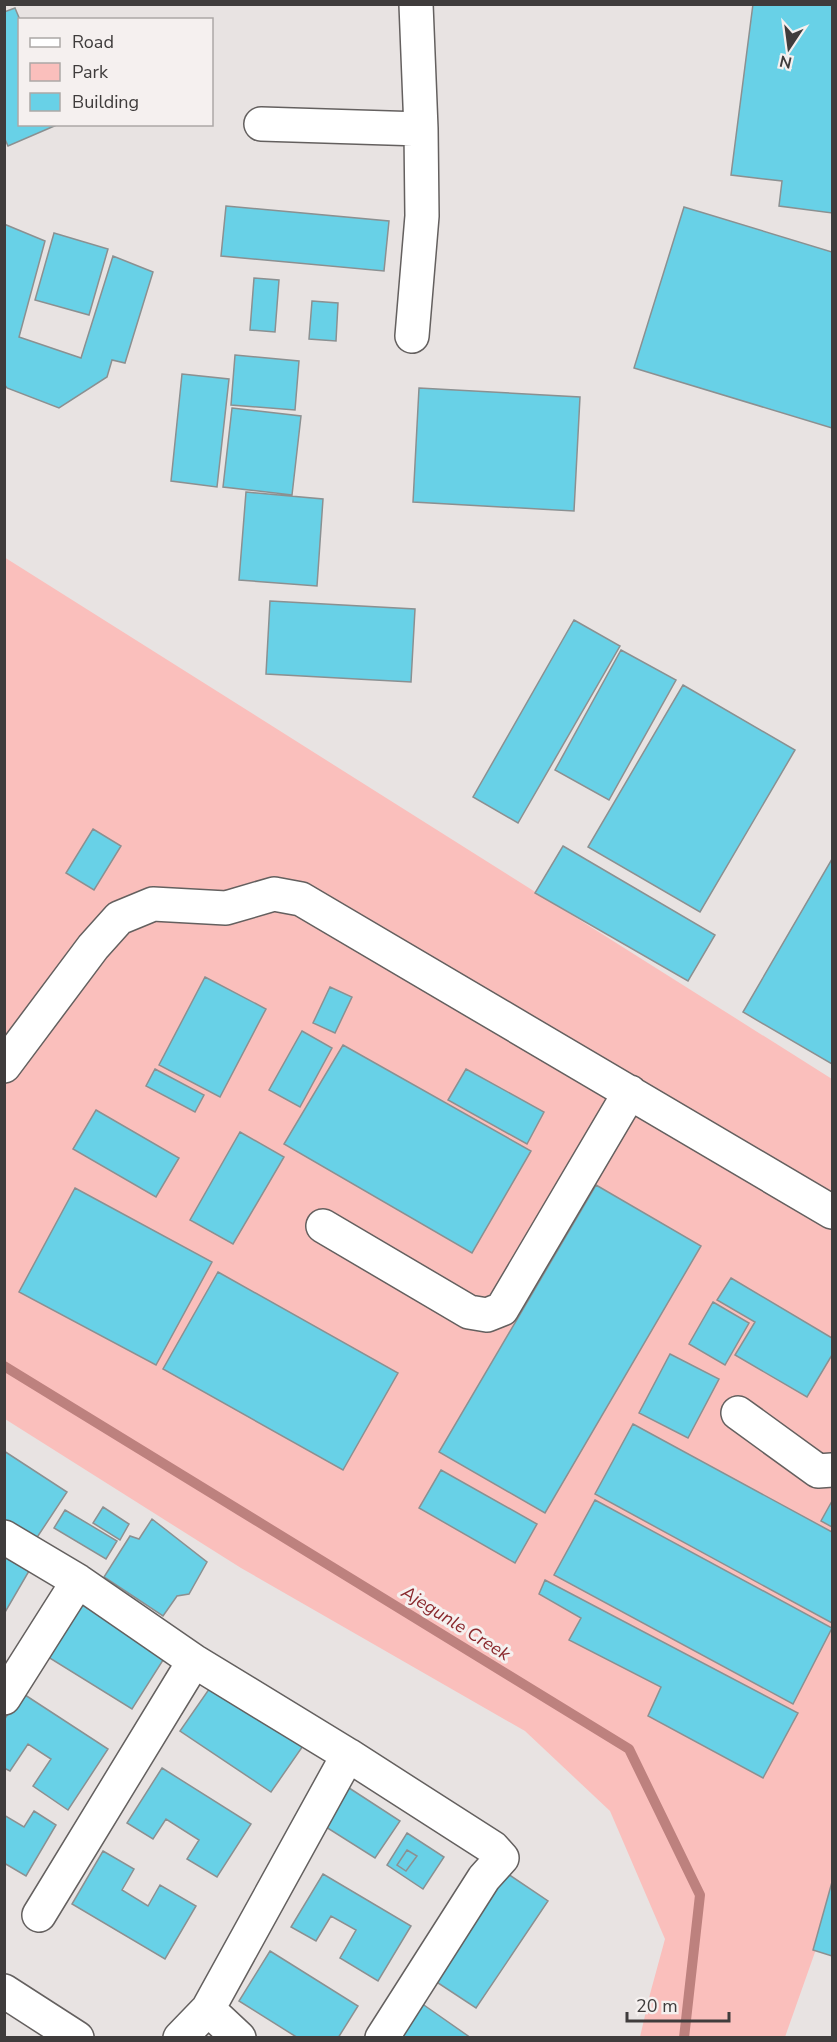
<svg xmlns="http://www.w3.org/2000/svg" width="837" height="2042" font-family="'Nunito Sans',sans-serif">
  <rect width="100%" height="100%" fill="#e8e3e2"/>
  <path fill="#fabfbc" d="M4,557L832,1079V1904L785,2037H640L650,1994L665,1939L610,1811L525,1731L241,1568L5,1419Z"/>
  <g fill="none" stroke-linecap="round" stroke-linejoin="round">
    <path stroke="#bd817e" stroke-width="10" d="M4,1366L629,1749L700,1895L684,2038"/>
  </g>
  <path fill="#68d1e7" stroke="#8b9091" stroke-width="1.5" fill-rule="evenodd" d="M753,4H832V213L779,206L782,181L731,175Z
    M15,8L20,20V124H59L8,146L4,137V12Z
    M226,206L389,221L384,271L221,256Z
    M684,207L832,252V428L634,368Z
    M4,224L45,241L19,337L81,358L113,256L153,272L125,363L112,360L107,377L59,408L7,388L4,384Z
    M54,233L108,249L89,315L35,300Z
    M254,278L279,280L275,332L250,330Z
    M312,301L338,303L336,341L309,339Z
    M235,355L299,361L295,410L231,405Z
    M182,374L229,379L217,487L171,481Z
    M419,388L580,397L574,511L413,502Z
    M232,408L301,416L292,495L223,487Z
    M246,492L323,499L317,586L239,580Z
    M270,601L415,609L411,682L266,674Z
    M574,620L620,646L518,823L473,797Z
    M621,650L676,680L609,800L555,770Z
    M683,685L795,750L700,912L588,847Z
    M93,829L121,846L94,890L66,873Z
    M563,846L715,935L688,981L535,893Z
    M832,859V1064L743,1012Z
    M205,977L266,1009L220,1097L159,1065Z
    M330,987L352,997L335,1033L313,1023Z
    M302,1031L332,1048L300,1107L269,1090Z
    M343,1045L531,1151L472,1253L284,1144Z
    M155,1069L204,1095L195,1112L146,1086Z
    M466,1069L544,1112L527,1144L448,1100Z
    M96,1110L179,1158L156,1197L73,1149Z
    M240,1132L284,1157L233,1244L190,1220Z
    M596,1185L701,1246L545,1513L439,1452Z
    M75,1188L212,1262L156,1365L19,1292Z
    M218,1272L398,1373L343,1470L163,1369Z
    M731,1278L832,1338V1355L807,1397L735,1355L755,1322L717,1300Z
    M713,1302L749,1323L725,1365L689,1344Z
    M670,1354L719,1379L688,1438L639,1413Z
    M633,1424L832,1532V1623L595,1494Z
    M4,1451L67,1492L32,1545L4,1527Z
    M441,1470L537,1524L515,1563L419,1508Z
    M595,1500L832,1628L793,1704L554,1575Z
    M832,1501V1527L821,1521Z
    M103,1507L129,1524L120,1540L93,1523Z
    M65,1510L117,1541L106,1559L54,1528Z
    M152,1519L207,1562L189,1594L177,1596L163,1616L104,1577L130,1536L139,1539Z
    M4,1557L29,1571L4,1614Z
    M545,1580L798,1713L763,1778L648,1716L661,1687L569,1640L581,1618L539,1594Z
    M73,1599L165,1657L132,1709L40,1652Z
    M214,1682L305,1743L271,1792L180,1731Z
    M22,1693L108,1749L68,1810L33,1786L51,1759L28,1744L10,1771L4,1768V1720Z
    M162,1768L251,1824L217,1877L187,1859L199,1840L166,1819L153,1839L127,1823Z
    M343,1784L400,1821L375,1858L318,1822Z
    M34,1811L56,1825L26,1876L4,1863V1815L24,1827Z
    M407,1833L444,1857L423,1889L387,1865ZM407,1850L417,1856L406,1871L397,1865Z
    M407,1850L417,1856L406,1871L397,1865Z
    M103,1851L134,1869L122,1890L148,1906L160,1885L196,1906L165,1959L72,1904Z
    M505,1872L548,1901L476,2008L432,1979Z
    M323,1874L411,1926L378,1981L340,1958L356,1930L331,1916L316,1941L291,1927Z
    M832,1882V1956L813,1950Z
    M270,1951L358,2006L338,2038H298L239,2001Z
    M421,2003L471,2038H397Z"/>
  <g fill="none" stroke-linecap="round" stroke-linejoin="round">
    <g stroke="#64605f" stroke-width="36">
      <path id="minor" d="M261,124L421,129
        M412,336L422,216L421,129L416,4
        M4,1066L93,947L119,918L153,904L226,908L274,894L301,899L832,1212
        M323,1226L469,1312L487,1315L502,1309L630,1092
        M738,1413L818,1471L832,1470
        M4,1537L78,1581L194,1661L348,1755L493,1848L502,1858L484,1878L382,2038
        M4,1698L78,1581
        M39,1915L194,1661
        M4,1991L77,2038
        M208,2009L239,2038
        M180,2038L208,2009L348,1755"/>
    </g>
    <use href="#minor" stroke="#fff" stroke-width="33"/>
  </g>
  <g text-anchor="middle" stroke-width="6" stroke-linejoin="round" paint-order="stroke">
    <g font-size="18" font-style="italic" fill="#8a292d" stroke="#f5f0ef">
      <text transform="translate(456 1623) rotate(32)" y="6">Ajegunle Creek</text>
    </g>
  </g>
  <rect width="837" height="2042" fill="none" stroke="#3f3c3c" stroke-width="12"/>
  <rect x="18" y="18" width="195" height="108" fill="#f5f0ef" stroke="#aca8a7" stroke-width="1.5"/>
  <rect x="30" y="38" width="30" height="9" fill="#ffffff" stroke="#aca8a7" stroke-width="1.5"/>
  <text x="72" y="48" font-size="18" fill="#3f3c3c">Road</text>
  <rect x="30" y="63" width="30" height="18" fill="#fabfbc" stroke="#aca8a7" stroke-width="1.5"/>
  <text x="72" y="78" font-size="18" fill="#3f3c3c">Park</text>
  <rect x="30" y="93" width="30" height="18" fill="#68d1e7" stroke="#aca8a7" stroke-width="1.5"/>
  <text x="72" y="108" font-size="18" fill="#3f3c3c">Building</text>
  <g transform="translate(789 48) rotate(193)" stroke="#f5f0ef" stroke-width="4.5" paint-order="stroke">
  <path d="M0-4.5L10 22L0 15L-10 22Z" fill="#3f3c3c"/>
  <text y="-9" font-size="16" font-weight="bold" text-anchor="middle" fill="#3f3c3c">N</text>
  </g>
  <path d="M627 2012v9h102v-9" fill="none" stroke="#3f3c3c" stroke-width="3"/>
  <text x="636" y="2012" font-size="18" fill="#3f3c3c" stroke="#f5f0ef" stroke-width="4.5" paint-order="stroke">20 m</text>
</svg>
